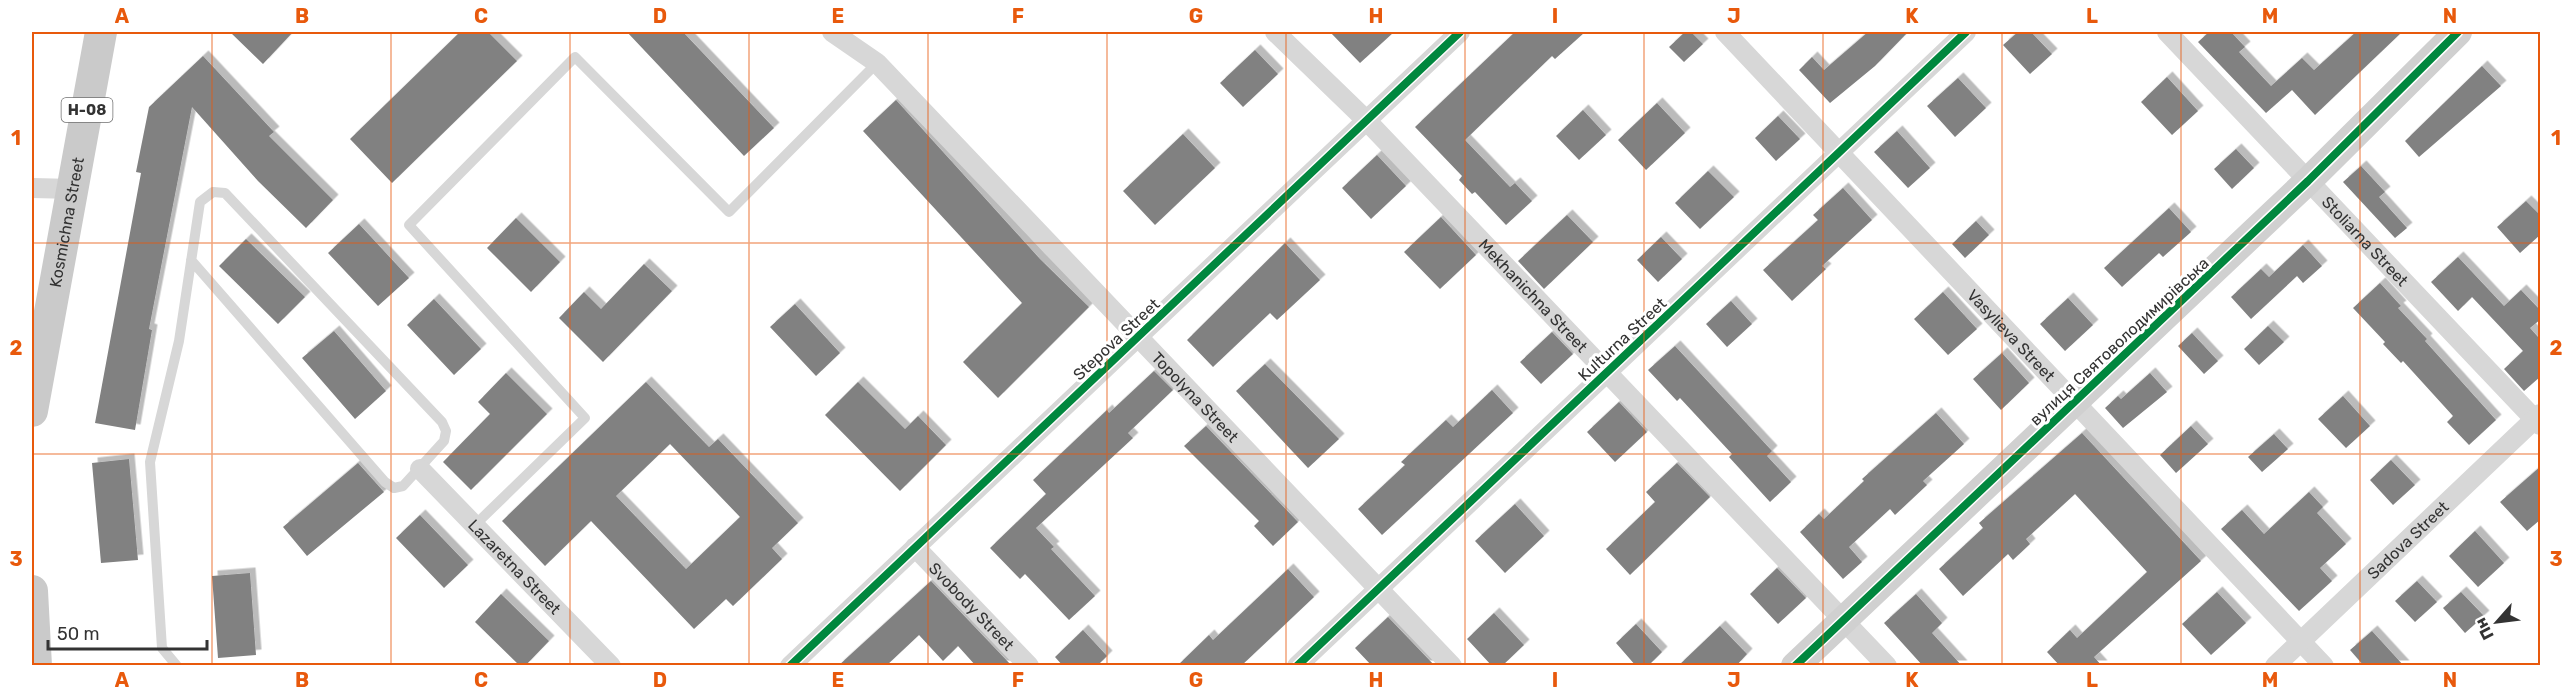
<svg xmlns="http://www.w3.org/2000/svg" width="2572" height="697" font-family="Rubik,sans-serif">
  <defs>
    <filter id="shadow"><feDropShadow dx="5.5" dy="-5.5" stdDeviation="0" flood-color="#0004"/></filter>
  </defs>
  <rect width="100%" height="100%" fill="#fff"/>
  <path fill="#818181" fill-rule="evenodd" filter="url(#shadow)" d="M230,32H293L263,64Z
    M460,32H488L517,61L392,183L350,139Z
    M627,32H683L774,128L744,156Z
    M1330,32H1394L1360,63Z
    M1515,32H1585L1555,59L1552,56L1465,140L1510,187L1515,183L1532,201L1506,225L1475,192L1472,194L1459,180L1462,176L1415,127Z
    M1685,32H1691L1703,44L1684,62L1669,47Z
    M1868,32H1908L1875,66L1830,103L1799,70L1812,57L1824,70Z
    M2018,32H2031L2052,54L2030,74L2003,45Z
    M2209,32H2231L2245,47L2239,52L2271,86L2302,58L2314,70L2356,32H2402L2315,115L2292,90L2266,113L2198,42Z
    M1255,50L1278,74L1243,107L1220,83Z
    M203,56L274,132L269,136L333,200L306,228L258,181L192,107L149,329L152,330L135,430L95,423L141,173L136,172L149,107Z
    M2482,66L2501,86L2419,157L2405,141Z
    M2167,77L2198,111L2172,135L2141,102Z
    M1958,78L1986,108L1955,137L1927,106Z
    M896,100L1040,259L1089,307L998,398L963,362L1022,303L863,131Z
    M1657,103L1685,133L1646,170L1618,140Z
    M1583,110L1606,135L1579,160L1556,136Z
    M1778,116L1800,139L1776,161L1755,138Z
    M1897,131L1930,168L1908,188L1874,152Z
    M1183,134L1215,168L1155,225L1123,191Z
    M2236,149L2254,168L2232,189L2214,169Z
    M1377,155L1406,186L1371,219L1342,188Z
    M2361,166L2385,192L2379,197L2407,228L2395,238L2343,182Z
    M1708,171L1734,197L1700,229L1675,203Z
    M1843,188L1872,220L1822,266L1826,269L1792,301L1763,270L1818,220L1813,215Z
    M2526,201L2541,216V234L2520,253L2497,227Z
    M2169,208L2191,232L2163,257L2159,253L2122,287L2104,268Z
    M1567,215L1593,242L1544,289L1518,261Z
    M1441,217L1476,255L1440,289L1404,252Z
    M516,218L560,262L531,292L487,248Z
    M1976,221L1989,235L1965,258L1952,244Z
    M359,224L409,278L378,306L328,253Z
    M1661,237L1682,259L1658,282L1637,260Z
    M246,239L305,297L278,324L219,266Z
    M1285,243L1320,280L1277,320L1270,313L1213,367L1187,340Z
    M2303,245L2322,266L2303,283L2297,276L2251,319L2231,297L2261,269L2269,277Z
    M2458,257L2504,306L2521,290L2541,311V319L2530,328L2538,337L2541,335V376L2524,391L2504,369L2523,351L2472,297L2458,311L2431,282Z
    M644,264L672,291L603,362L559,318L584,292L601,309Z
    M2380,283L2401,306L2398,308L2427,339L2425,341L2496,420L2469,445L2447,422L2453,416L2403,361L2401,363L2383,344L2385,342L2353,308Z
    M1943,292L1977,329L1948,355L1914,319Z
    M2068,298L2093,325L2065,351L2040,324Z
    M434,299L481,349L454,375L407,325Z
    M1731,301L1752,324L1727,347L1706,324Z
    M795,304L840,353L816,376L770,327Z
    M2268,326L2284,342L2259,365L2244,349Z
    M334,331L386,391L355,419L302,358Z
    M1552,332L1573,354L1541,384L1520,362Z
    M2192,333L2218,361L2204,374L2178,346Z
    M1675,346L1772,451L1767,456L1791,482L1770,502L1729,457L1732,454L1680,398L1677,401L1648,370Z
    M2002,353L2029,383L2001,410L1973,379Z
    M1265,364L1339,439L1308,468L1236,391Z
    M1154,371L1173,390L1128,433L1133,438L1036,528L1054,547L1051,549L1095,596L1069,620L1025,574L1020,579L990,548L1046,494L1033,480L1107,410L1109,413Z
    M506,373L547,414L471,490L443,462L490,414L478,402Z
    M2150,373L2167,392L2123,428L2105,408L2118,396L2121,399Z
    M646,382L709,447L718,439L798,523L772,548L782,559L733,606L726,599L694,629L591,521L545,566L502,521ZM670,444L740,517L686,569L616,496Z
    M858,382L905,429L918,416L946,445L900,491L825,415Z
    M1492,390L1513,413L1382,535L1358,509L1405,465L1401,462L1446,420L1453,427Z
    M2343,396L2370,426L2346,448L2318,419Z
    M1619,402L1647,432L1615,462L1587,432Z
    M1936,413L1964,444L1923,481L1927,485L1895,515L1890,509L1849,547L1862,562L1843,579L1800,532L1819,514L1824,519L1864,481L1862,479Z
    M1206,426L1298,522L1273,546L1254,526L1259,521L1184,446Z
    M2191,426L2208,444L2176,473L2160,455Z
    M2082,433L2201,561L2094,657L2102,666H2060L2047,652L2070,630L2077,638L2147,572L2075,494L2026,539L2030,544L2013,560L2008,554L1963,596L1939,569L1983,528L1979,523Z
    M2274,434L2288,449L2262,472L2248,457Z
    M129,459L138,560L101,563L92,463Z
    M2391,460L2415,485L2393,505L2370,480Z
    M358,463L384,492L307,556L283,527Z
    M1677,463L1710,497L1630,575L1606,549L1655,502L1646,492Z
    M2541,466V519L2527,531L2500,502Z
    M2309,492L2323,507L2317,513L2346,544L2320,568L2332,581L2299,611L2221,529L2242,510L2264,534Z
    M1515,504L1544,536L1505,573L1475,541Z
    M420,515L468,565L444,588L396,538Z
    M2475,531L2504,563L2478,587L2449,556Z
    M1777,568L1806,598L1778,624L1750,594Z
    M1288,569L1314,597L1241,666H1177L1209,635L1213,640Z
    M250,573L256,655L218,658L212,576Z
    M931,581L1012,666H976L958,646L943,661L919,635L886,666H838Z
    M2417,581L2437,602L2415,622L2395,601Z
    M2217,592L2246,623L2211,655L2182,624Z
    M2461,592L2484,616L2465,633L2443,608Z
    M501,594L549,641L525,666H520L475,622Z
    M1916,594L1942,623L1932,633L1962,666H1923L1884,623Z
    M1494,613L1524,645L1502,666H1492L1467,639Z
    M1388,617L1435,666H1372L1355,648Z
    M1636,624L1662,652L1648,666H1636L1616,643Z
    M1720,626L1747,654L1736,666H1678Z
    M1083,630L1107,656L1097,666H1063L1055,657Z
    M2372,631L2404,666H2364L2350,650Z"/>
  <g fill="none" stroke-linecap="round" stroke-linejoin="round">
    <path stroke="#d7d7d7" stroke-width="10" d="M476,524L585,418L409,225L575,57L729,212L877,63
      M177,666L162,648L150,462L179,341L200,202L213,192L225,193L442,422L446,431L444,441L403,486L394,488L385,482L191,260"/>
    <g stroke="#d7d7d7" stroke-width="20">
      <path id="s1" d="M832,32L877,63L1452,666"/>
      <path id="s2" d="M1275,32L1366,120L1887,666"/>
      <path id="s3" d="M1725,32L2324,666"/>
      <path id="s4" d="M2167,32L2540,425"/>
      <path d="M32,188L74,189"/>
      <path id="s5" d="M420,469L611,666"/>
      <path id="s6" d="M915,547L1029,666"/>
      <path d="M790,666L1460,32"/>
      <path d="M1297,666L1966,32"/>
      <path id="s7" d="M2275,666L2540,414"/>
    </g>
    <path stroke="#d0d0d0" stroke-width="28" d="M1795,666L2308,181L2458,32"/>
    <g stroke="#cacaca" stroke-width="32">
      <path id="s8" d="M32,411L101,32"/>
      <path d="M32,591L36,666"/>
    </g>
    <g stroke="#fff" stroke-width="11">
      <path id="cycleway" d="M790,666L1460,32
        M1297,666L1966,32
        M1795,666L2308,181L2458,32"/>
    </g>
    <use href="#cycleway" stroke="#00873e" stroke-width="8"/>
  </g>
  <path fill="none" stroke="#e8590c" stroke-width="1.5" stroke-opacity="0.55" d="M212,32V666M391,32V666M570,32V666M749,32V666M928,32V666M1107,32V666M1286,32V666M1465,32V666M1644,32V666M1823,32V666M2002,32V666M2181,32V666M2360,32V666M32,243H2540M32,454H2540"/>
  <g text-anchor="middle" stroke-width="6" stroke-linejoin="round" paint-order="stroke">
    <rect fill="#fff" stroke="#707070" stroke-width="1.5" x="61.5" y="98" width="51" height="24" rx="4.5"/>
    <g font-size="15" font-weight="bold" fill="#333">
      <text x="87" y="115">Н-08</text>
    </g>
    <g font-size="16" fill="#333" stroke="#fff">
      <text dy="6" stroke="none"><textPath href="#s8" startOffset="192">Kosmichna Street</textPath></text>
      <text dy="6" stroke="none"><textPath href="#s4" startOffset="288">Stoliarna Street</textPath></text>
      <text dy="6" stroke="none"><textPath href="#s2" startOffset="369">Mekhanichna Street</textPath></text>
      <text dy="6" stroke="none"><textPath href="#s3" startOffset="417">Vasylieva Street</textPath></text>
      <text transform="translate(1116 339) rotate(-43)" y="6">Stepova Street</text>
      <text transform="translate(1622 339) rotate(-43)" y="6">Kulturna Street</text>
      <text transform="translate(2119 341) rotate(-43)" y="6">вулиця Святоволодимирівська</text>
      <text dy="6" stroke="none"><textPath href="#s1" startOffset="516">Topolyna Street</textPath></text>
      <text dy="6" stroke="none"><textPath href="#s7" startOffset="183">Sadova Street</textPath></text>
      <text dy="6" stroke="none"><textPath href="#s5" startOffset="136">Lazaretna Street</textPath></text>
      <text dy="6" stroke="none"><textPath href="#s6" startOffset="82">Svobody Street</textPath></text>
    </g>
  </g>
  <rect width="2572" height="697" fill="none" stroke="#ffffff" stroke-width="66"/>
  <g transform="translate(2497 622) rotate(242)" stroke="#ffffff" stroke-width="4.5" paint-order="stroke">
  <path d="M0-4.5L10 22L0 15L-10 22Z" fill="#333333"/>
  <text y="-9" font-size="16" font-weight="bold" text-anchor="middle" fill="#333333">Пн</text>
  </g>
  <path d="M48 640v9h159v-9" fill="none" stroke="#333333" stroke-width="3"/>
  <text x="57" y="640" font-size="18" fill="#333333" stroke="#ffffff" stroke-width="4.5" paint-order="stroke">50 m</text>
  <rect x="33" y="33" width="2506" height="631" fill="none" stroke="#e8590c" stroke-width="2"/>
  <g font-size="20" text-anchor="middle" font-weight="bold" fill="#e8590c">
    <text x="122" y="23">A</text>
    <text x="302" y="23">B</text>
    <text x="481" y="23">C</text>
    <text x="660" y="23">D</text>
    <text x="838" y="23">E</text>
    <text x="1018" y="23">F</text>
    <text x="1196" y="23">G</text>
    <text x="1376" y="23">H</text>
    <text x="1555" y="23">I</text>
    <text x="1734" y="23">J</text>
    <text x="1912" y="23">K</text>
    <text x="2092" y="23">L</text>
    <text x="2270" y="23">M</text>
    <text x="2450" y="23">N</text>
    <text x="16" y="145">1</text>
    <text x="2556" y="145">1</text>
    <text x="16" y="355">2</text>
    <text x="2556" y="355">2</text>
    <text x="16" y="566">3</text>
    <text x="2556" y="566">3</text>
    <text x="122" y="687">A</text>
    <text x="302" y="687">B</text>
    <text x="481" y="687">C</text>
    <text x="660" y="687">D</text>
    <text x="838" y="687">E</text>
    <text x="1018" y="687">F</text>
    <text x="1196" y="687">G</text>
    <text x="1376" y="687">H</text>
    <text x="1555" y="687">I</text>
    <text x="1734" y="687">J</text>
    <text x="1912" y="687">K</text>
    <text x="2092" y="687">L</text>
    <text x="2270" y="687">M</text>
    <text x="2450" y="687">N</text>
  </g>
</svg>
